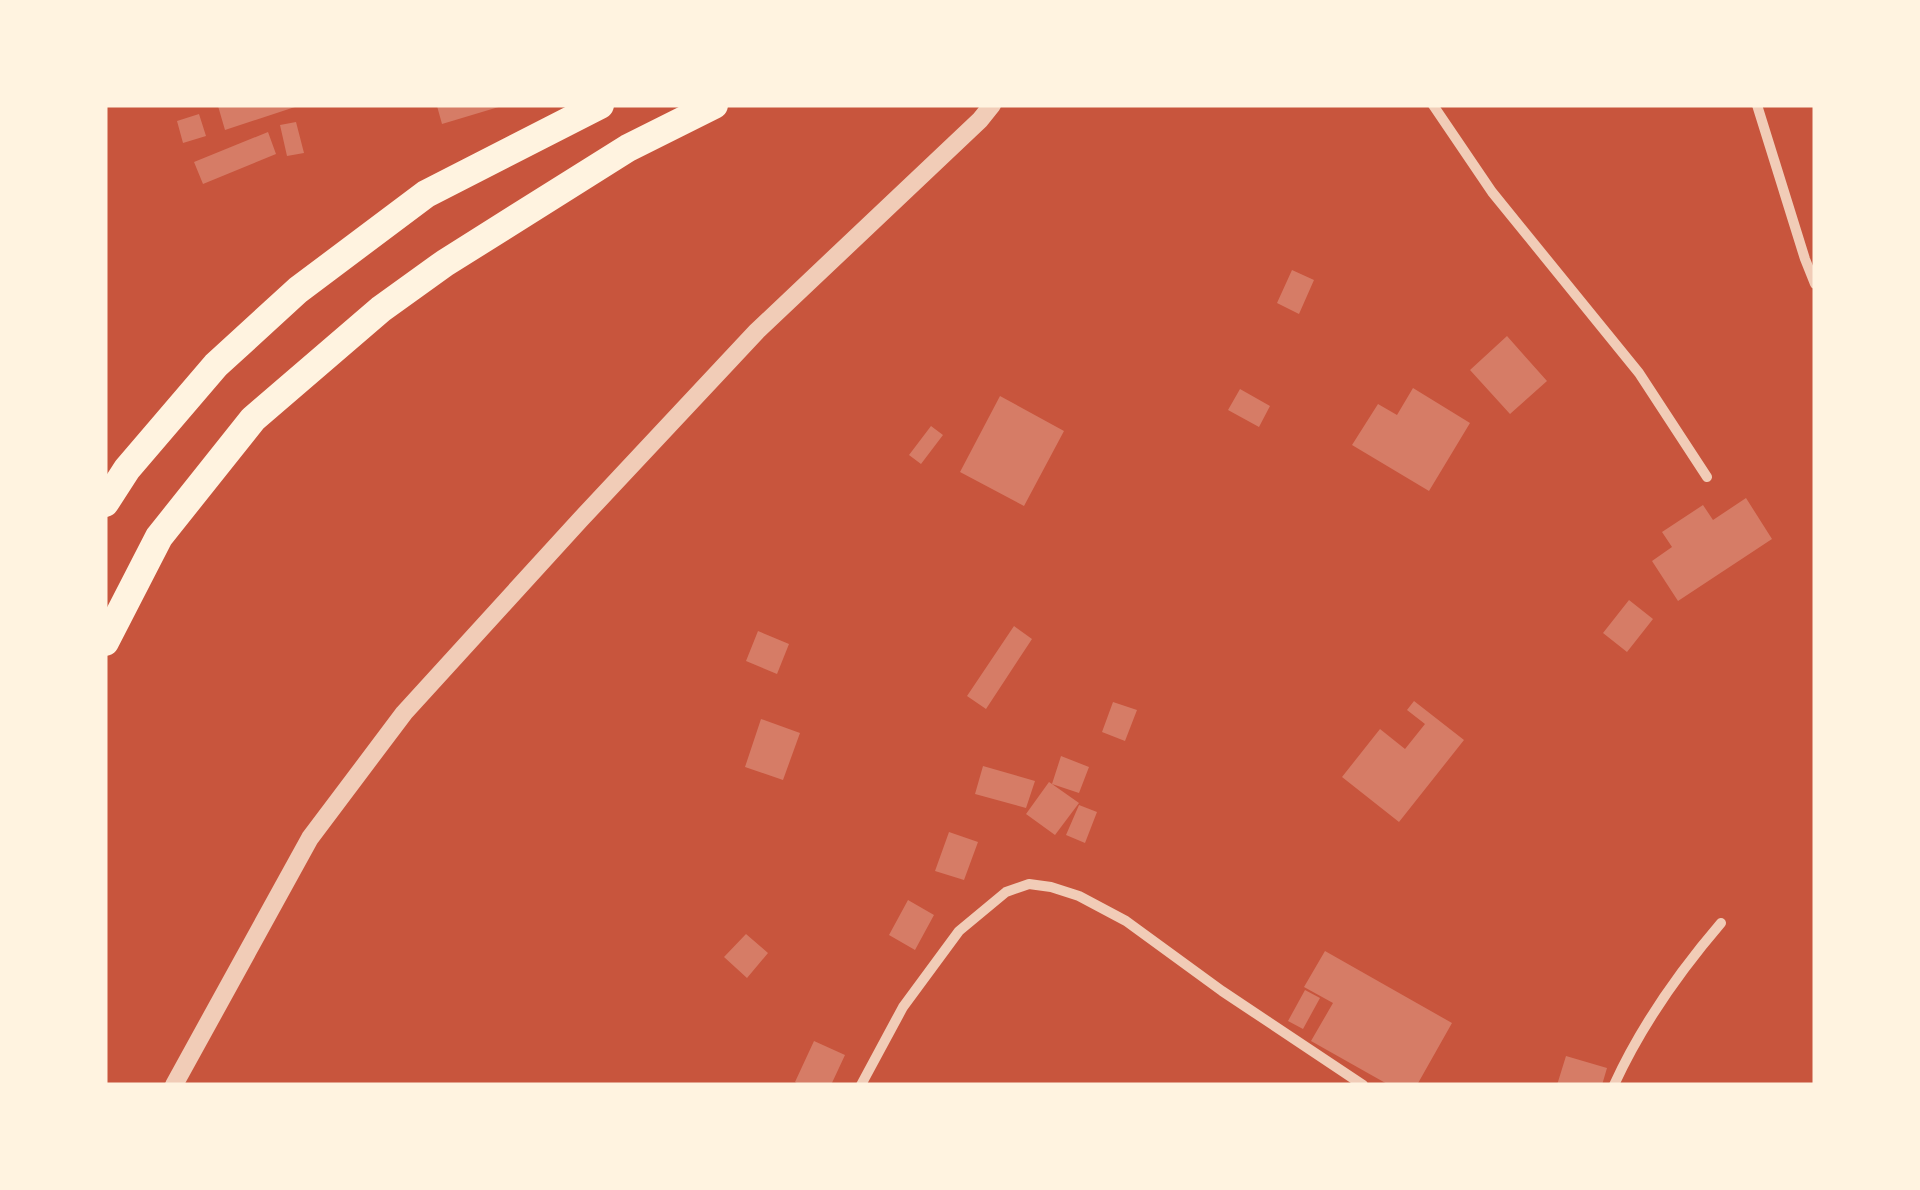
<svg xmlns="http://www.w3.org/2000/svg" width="1920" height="1190" font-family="Figtree,sans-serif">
  <rect width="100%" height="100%" fill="#c8553d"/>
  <path fill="#d67c66" d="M221,105H298V106L225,130L218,106Z
    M441,105H502V106L442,124L437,106Z
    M199,114L206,136L183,143L177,121Z
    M296,122L304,153L287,156L280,125Z
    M268,132L276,154L203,184L194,162Z
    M1292,270L1314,280L1299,314L1277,303Z
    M1507,336L1547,381L1510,414L1470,370Z
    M1413,388L1470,423L1429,491L1352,445L1378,404L1397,415Z
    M1240,389L1270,406L1259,427L1228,410Z
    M1000,396L1064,431L1024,506L960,472Z
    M931,426L943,435L921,464L909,455Z
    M1746,498L1772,539L1678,601L1652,561L1672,547L1662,532L1703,505L1713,520Z
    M1629,600L1653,619L1627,652L1603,633Z
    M1014,626L1032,639L986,709L967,696Z
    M758,631L789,644L777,674L746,661Z
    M1414,701L1464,740L1399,822L1342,777L1380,729L1405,749L1425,724L1407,710Z
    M1113,702L1137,710L1125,741L1102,732Z
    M761,719L800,733L783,780L745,767Z
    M1061,756L1089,767L1079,793L1052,784L1079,803L1055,835L1026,814L1049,782L1052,784Z
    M983,766L1035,781L1026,808L975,794Z
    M1079,805L1097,812L1085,843L1066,835Z
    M949,832L978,842L964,880L935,871Z
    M908,900L934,915L915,950L889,935Z
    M746,934L768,953L747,978L724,957Z
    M1325,951L1452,1023L1417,1085H1389L1311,1041L1333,1003L1304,987Z
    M1305,990L1320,998L1303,1029L1288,1021Z
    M814,1041L845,1055L831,1085H800L795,1082Z
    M1566,1056L1607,1068L1602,1085H1557Z"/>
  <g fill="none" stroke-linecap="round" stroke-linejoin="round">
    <path stroke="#f1ccb7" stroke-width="10" d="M1433,105L1492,192L1639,373L1707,477
      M1757,105L1805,259L1815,284
      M861,1085L903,1007L959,931L1006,892L1029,884L1051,887L1079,896L1126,921L1222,991L1363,1085
      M1614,1085C1641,1026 1679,972 1721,923"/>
    <path stroke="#f1ccb7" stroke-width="18" d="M174,1085L310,838L404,713L580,520L757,331L980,120L992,105"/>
    <path stroke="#fff3e0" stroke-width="28" d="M105,503L127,469L216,365L298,290L426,194L600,105
      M105,642L159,537L253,419L381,309L445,263L628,148L714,105"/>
  </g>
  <rect width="1920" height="1190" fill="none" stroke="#fff3e0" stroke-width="215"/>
</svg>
